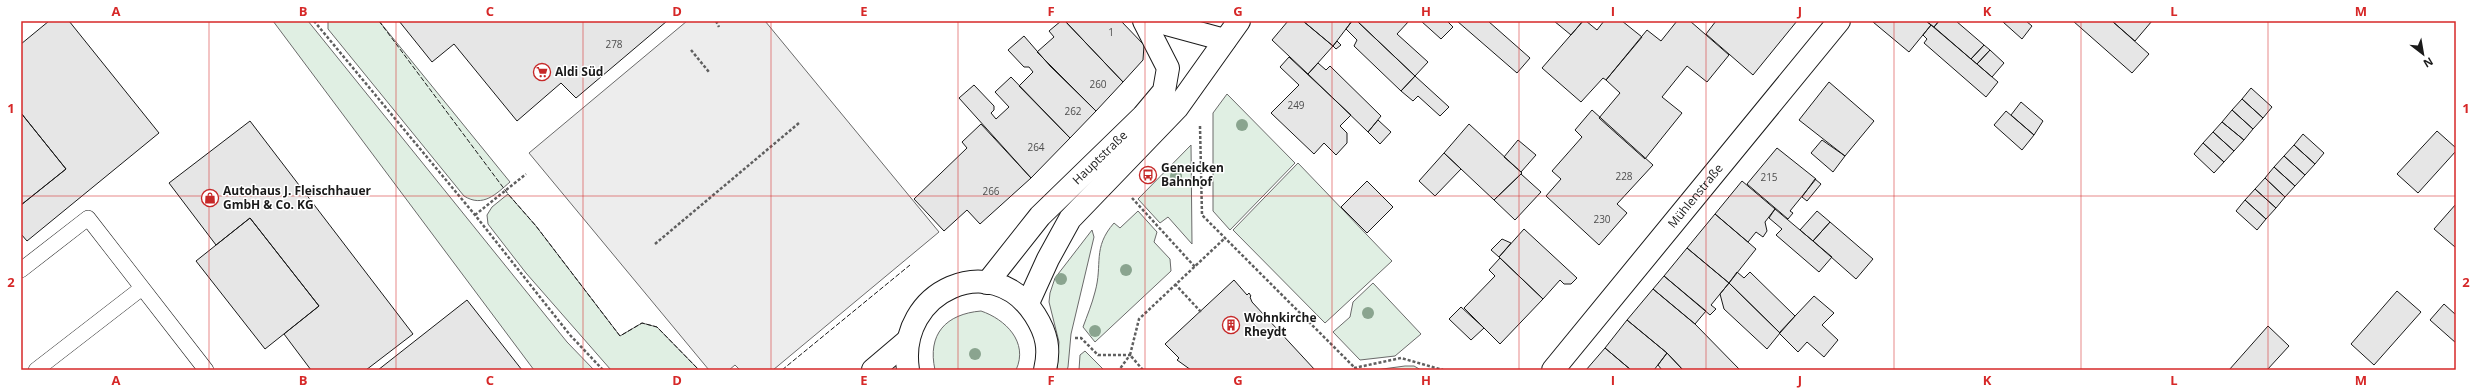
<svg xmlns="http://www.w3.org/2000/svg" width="2477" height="391" font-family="'Open Sans',sans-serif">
  <rect width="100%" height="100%" fill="#fff"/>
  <path fill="#e0efe3" stroke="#6a6a6a" d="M273,21H308L567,342L594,370H534Z
    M328,21H379L510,182C496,194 483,208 464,196L328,29Z
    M1227,94L1295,163L1230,230L1213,211V113Z
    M1191,145L1192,244L1168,217L1160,223L1138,199Z
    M1298,163L1392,261L1325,323L1233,230Z
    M508,194L536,226L620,336L642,323L657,327L699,370H611L526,273L488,224L487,215L492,207Z
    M1138,211L1157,232L1154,242L1170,259L1171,271L1095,342L1083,327C1087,316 1092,304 1095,292C1103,264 1092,248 1114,223L1120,228Z
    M1092,230L1094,237L1071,334L1068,367L1067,370H1057L1059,342L1049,302L1050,293L1055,278Z
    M1373,283L1421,334L1395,356L1360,360L1333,332L1350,317L1353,302Z
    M981,311C1005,319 1029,342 1016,370H935C927,334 946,314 981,311Z
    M1085,351L1104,370H1079L1080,355Z
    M1405,366H1414L1421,370H1375Z"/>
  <path fill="#ededed" stroke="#6a6a6a" d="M687,21H765L939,232L773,370H740L735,365L729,370H709L529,153Z"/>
  <path fill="#e6e6e6" stroke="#1a1a1a" d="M49,21H69L159,133L27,241L21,234V205L66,169L21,113V44Z
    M399,21H667L576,98L561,83L517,121L454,44L432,62Z
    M1061,21H1065L1123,82L1096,111L1037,52L1054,37L1049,31Z
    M1065,21H1121L1144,45L1143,60L1123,82Z
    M1288,21H1303L1333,46L1308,74L1272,40Z
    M1303,21H1352L1333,46Z
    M1352,21H1357L1415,76L1401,91L1354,46L1357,40L1346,29Z
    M1357,21H1409L1397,34L1428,62L1415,76Z
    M1421,21H1447L1453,27L1441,39Z
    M1457,21H1488L1530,58L1517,73Z
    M1554,21H1583L1571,35Z
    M1583,21H1586L1597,30L1604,21H1622L1642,37L1606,80L1603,78L1581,102L1542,68Z
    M1677,21H1690L1729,55L1707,82L1687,66L1662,97L1682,113L1645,159L1599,118L1620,93L1606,80L1647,30L1661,41Z
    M1716,21H1797L1753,75L1706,34Z
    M1926,21L1931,25L1909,52L1873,22Z
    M1926,21H1939L1934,27Z
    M1939,21H1956L1984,45L1971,59L1934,27Z
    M2026,21L2032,26L2022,39L2003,22Z
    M2073,21H2112L2149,54L2132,73Z
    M2112,21H2152L2135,41Z
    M1931,25L1998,82L1986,97L1924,43L1927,39L1923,35Z
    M1024,36L1050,66L1096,111L1070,138L1019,86L1033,72L1029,67H1024L1008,50Z
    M1337,41L1341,45L1336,49L1333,46Z
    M1984,45L1990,50L1977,64L1971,59Z
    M1990,50L2004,63L1992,77L1977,64Z
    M1289,57L1351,115L1340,126L1347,133V143L1336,155L1324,143L1314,154L1271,113L1299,85L1280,67Z
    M1318,63L1326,70L1330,66L1381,116L1368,132L1308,74Z
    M1415,76L1449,107L1440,116L1418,96L1413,101L1401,91Z
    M1011,77L1070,138L1031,178L959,98L974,85L994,106V110L991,113L996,119L1009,107L995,92Z
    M1829,82L1874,121L1845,156L1799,120Z
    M2251,88L2272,107L2263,118L2242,99Z
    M2242,99L2263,118L2253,129L2232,110Z
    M2021,102L2043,121L2034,135L2011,115Z
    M1592,110L1653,165L1617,204L1627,213L1599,245L1546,196L1561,179L1552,171L1582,137L1575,130Z
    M2232,110L2253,129L2244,140L2222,122Z
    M2006,111L2034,135L2022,150L1994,125Z
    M21,113L66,169L21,205Z
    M1378,120L1391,132L1380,144L1368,132Z
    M250,121L413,334L366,370H311L284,334L319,306L250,218L216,245L169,183Z
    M2222,122L2244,140L2234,151L2213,132Z
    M981,124L1031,178L980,224L967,210L944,231L914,199L967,148L962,142Z
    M1469,124L1522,173L1494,200L1444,153Z
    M2437,131L2456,148V151L2418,193L2397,174Z
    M2213,132L2234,151L2224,162L2203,143Z
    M2303,134L2324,153L2315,164L2294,145Z
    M1518,140L1536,155L1521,172L1504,157Z
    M1822,140L1845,156L1833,172L1811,153Z
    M2203,143L2224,162L2214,173L2194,154Z
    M2294,145L2315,164L2305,175L2284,156Z
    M1777,148L1816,179L1790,211L1793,213L1788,219L1747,184Z
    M1444,153L1461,169L1435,196L1419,181Z
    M2284,156L2305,175L2295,186L2274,167Z
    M2274,167L2295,186L2285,197L2265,178Z
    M1521,174L1541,192L1515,220L1494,200Z
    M2265,178L2285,197L2276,208L2255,189Z
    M1815,179L1821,184L1807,201L1802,197Z
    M1367,181L1393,207L1367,233L1341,207Z
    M1742,181L1775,209L1765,222L1767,231L1763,237L1756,232L1748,242L1715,214Z
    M2255,189L2276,208L2266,219L2245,200Z
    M2245,200L2266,219L2257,230L2236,211Z
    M2456,204V247H2455L2434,229Z
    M1775,209L1832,257L1819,272L1776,235L1782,229L1769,218Z
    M1817,211L1830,222L1813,241L1800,230Z
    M1715,214L1756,249L1729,283L1687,248Z
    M250,218L319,306L265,349L196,261Z
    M1830,222L1873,259L1856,279L1813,241Z
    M1524,229L1577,278L1571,284H1564L1560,280L1543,299L1499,257Z
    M1502,239L1511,243L1499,257L1491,250Z
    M1687,248L1729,283L1711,305L1716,309L1710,315L1664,276Z
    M1500,258L1543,299L1500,344L1464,308L1495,276L1489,270Z
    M1737,272L1744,278L1750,272L1795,316L1780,333L1729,283Z
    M1664,276L1706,311L1695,324L1653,289Z
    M1234,280L1247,295L1249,293L1251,296L1250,297L1252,302L1315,370H1191L1177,360L1179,358L1165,344Z
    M1729,283L1780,333L1767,349L1724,309L1720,294Z
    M1653,289L1695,324L1740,370H1683L1667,353L1627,320Z
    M2397,291L2421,312L2374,365L2351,344Z
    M1814,296L1834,313L1822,325L1838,340L1824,357L1807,342L1798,352L1779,333Z
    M467,300L522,370H378Z
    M2444,304L2456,315V343L2430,320Z
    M1461,307L1484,328L1471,340L1449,319Z
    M1627,320L1667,353L1654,370H1631L1605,348Z
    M2268,326L2289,346L2267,370H2229Z
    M1605,348L1631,370H1586Z
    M1667,353L1683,370H1662L1658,365Z"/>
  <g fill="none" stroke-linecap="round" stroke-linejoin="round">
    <g stroke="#1a1a1a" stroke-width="16">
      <path id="lane" d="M21,270L88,218L206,370
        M36,370L142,288"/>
    </g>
    <g stroke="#1a1a1a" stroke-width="24">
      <g id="street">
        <path id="s1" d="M1553,370L1839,21"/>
      </g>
    </g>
    <g stroke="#1a1a1a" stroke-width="24">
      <g id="secondary">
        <path d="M1155,21L1225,40"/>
        <path id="s2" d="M987,283L1040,216L1143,116L1164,91L1168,68L1144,21"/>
        <path d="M1028,303L1048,259L1070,219L1177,108L1239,21"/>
        <path d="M873,370L906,342"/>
        <path d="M908,370C896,290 993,248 1035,315C1047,334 1050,349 1045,370"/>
      </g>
    </g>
    <path stroke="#5f5f5f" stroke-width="2.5" stroke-dasharray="3 2" stroke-linecap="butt" d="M314,21L475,215L570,335L603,370
      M716,21L719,27
      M691,50L709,72
      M1200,126L1202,215L1357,370
      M1132,198L1195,267
      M475,215L526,174
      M655,244L799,123
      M1175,284L1201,312
      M1075,338H1081L1098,355H1130L1119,370
      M1354,368L1401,358L1443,370
      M1143,370L1130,355L1139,319L1225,238"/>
    <use href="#lane" stroke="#fff" stroke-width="15"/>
    <use href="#street" stroke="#fff" stroke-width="22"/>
    <use href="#secondary" stroke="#fff" stroke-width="22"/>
    <path stroke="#1a1a1a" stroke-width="1" stroke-dasharray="5 2" stroke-linecap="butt" d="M379,21L508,194L536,226L620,336L642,323L657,327L699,370
      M782,370L910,265"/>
  </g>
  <g fill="#8aa48f">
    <circle cx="1242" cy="125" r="6"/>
    <circle cx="1176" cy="176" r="6"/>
    <circle cx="1126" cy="270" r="6"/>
    <circle cx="1061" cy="279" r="6"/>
    <circle cx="1368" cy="313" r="6"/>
    <circle cx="1095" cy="331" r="6"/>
    <circle cx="975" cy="354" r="6"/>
  </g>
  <path fill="none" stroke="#d62828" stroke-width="1" stroke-opacity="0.55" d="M209,21V370M396,21V370M583,21V370M771,21V370M958,21V370M1145,21V370M1332,21V370M1519,21V370M1706,21V370M1894,21V370M2081,21V370M2268,21V370M21,196H2456"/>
  <defs>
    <g id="supermarket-ring" transform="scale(0.9)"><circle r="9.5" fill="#fff" stroke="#c62828" stroke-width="1.5"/><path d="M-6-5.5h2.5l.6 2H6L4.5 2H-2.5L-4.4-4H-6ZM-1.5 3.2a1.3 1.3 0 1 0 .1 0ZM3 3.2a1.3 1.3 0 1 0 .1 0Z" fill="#c62828"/></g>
    <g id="bus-ring" transform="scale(0.9)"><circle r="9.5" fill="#fff" stroke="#c62828" stroke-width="1.5"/><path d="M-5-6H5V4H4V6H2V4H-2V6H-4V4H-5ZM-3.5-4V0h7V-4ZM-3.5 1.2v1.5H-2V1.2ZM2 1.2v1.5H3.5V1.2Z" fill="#c62828"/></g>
    <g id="shop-ring" transform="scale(0.9)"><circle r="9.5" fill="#fff" stroke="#c62828" stroke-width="1.5"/><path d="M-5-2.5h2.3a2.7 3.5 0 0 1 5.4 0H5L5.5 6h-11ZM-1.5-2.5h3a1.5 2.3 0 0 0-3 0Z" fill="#c62828"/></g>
    <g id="building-ring" transform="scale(0.9)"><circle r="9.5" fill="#fff" stroke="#c62828" stroke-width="1.5"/><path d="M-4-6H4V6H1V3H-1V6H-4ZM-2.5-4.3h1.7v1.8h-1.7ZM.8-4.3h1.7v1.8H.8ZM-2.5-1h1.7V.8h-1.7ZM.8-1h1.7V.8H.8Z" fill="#c62828"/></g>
  </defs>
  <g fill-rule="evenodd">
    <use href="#supermarket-ring" x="542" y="72"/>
    <use href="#bus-ring" x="1148" y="175"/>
    <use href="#shop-ring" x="210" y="198"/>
    <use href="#building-ring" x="1231" y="325"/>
  </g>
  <g text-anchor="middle" stroke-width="3" stroke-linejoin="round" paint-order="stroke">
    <g font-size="10" fill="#4d4d4d">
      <text x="1111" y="36">1</text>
      <text x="614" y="48">278</text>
      <text x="1098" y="88">260</text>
      <text x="1296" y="109">249</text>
      <text x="1073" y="115">262</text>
      <text x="1036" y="151">264</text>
      <text x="1624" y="180">228</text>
      <text x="1769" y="181">215</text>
      <text x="991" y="195">266</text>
      <text x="1602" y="223">230</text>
    </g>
    <g font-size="12" font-weight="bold" fill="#1a1a1a" stroke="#fff" text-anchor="start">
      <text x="555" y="76">Aldi Süd</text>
      <text x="1161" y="172">Geneicken<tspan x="1161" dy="14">Bahnhof</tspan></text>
      <text x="223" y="195">Autohaus J. Fleischhauer<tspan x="223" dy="14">GmbH &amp; Co. KG</tspan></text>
      <text x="1244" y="322">Wohnkirche<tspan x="1244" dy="14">Rheydt</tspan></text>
    </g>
    <g font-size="12" fill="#1a1a1a" stroke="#fff">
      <text dy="4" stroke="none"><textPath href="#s2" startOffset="169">Hauptstraße</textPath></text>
      <text dy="4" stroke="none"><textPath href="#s1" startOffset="225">Mühlenstraße</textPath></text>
    </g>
  </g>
  <rect width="2477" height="391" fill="none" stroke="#ffffff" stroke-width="44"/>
  <g transform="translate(2423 54) rotate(149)" stroke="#ffffff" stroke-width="3" paint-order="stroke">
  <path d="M0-3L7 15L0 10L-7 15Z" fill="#1a1a1a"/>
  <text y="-6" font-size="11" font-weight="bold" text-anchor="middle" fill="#1a1a1a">N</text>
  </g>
  <rect x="22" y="22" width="2433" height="347" fill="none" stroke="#d62828" stroke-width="1.5"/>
  <g font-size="13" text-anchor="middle" font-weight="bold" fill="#d62828">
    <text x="116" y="16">A</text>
    <text x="303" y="16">B</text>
    <text x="490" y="16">C</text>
    <text x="677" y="16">D</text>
    <text x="864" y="16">E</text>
    <text x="1051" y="16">F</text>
    <text x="1238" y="16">G</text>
    <text x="1426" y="16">H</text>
    <text x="1613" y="16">I</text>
    <text x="1800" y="16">J</text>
    <text x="1987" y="16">K</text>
    <text x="2174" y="16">L</text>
    <text x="2361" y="16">M</text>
    <text x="11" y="113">1</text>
    <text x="2466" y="113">1</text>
    <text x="11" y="287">2</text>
    <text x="2466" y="287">2</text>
    <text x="116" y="385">A</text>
    <text x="303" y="385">B</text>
    <text x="490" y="385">C</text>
    <text x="677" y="385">D</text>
    <text x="864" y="385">E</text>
    <text x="1051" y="385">F</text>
    <text x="1238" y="385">G</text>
    <text x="1426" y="385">H</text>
    <text x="1613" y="385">I</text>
    <text x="1800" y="385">J</text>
    <text x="1987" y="385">K</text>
    <text x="2174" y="385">L</text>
    <text x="2361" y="385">M</text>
  </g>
</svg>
